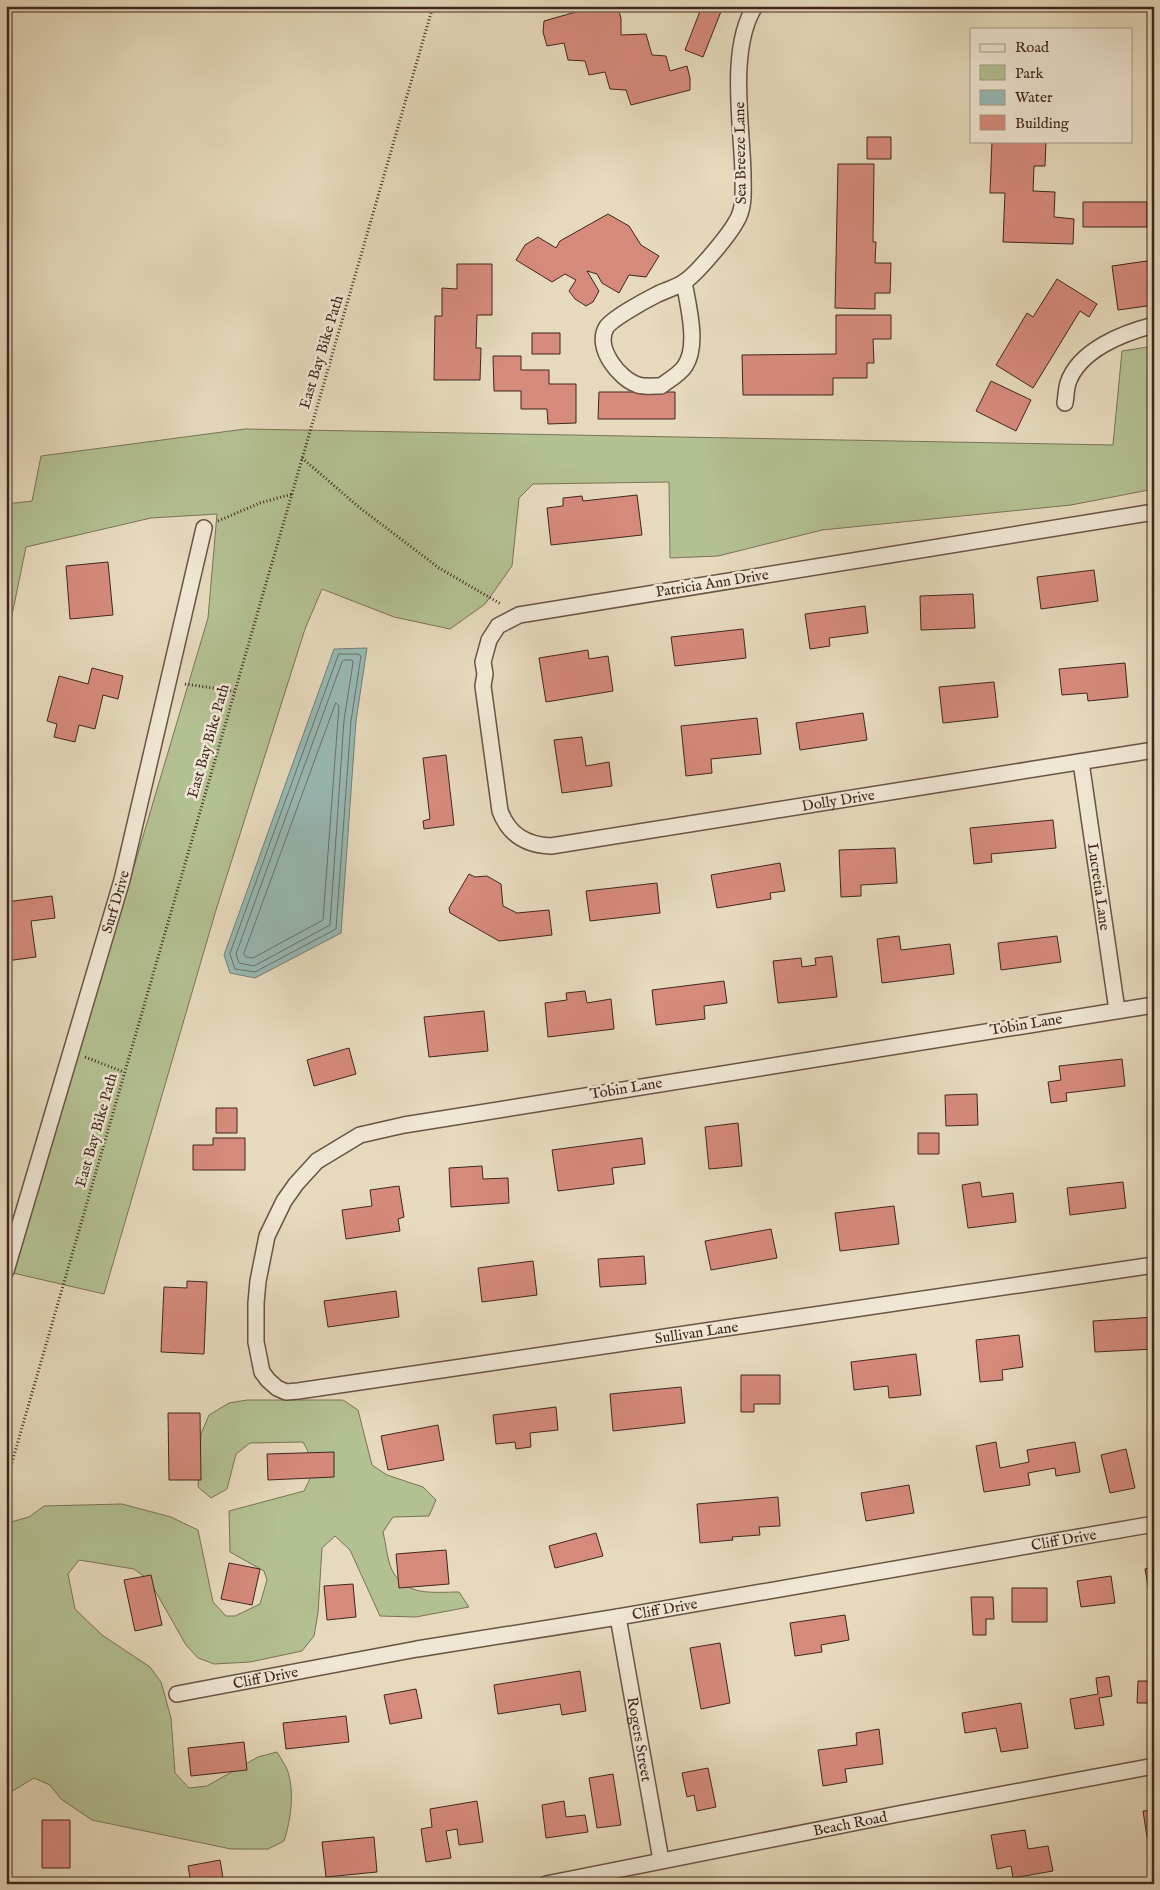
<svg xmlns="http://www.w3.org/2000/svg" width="1160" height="1890" font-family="'IM FELL English',serif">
  <rect width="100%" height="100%" fill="#e6d9bc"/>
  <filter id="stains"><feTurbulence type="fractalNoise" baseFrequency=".004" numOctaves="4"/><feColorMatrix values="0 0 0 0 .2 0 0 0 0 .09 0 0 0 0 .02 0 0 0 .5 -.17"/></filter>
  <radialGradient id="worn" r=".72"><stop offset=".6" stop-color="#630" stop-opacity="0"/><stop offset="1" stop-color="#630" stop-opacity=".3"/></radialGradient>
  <path fill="#b3c092" stroke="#7a7358" d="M1154,346V489L1071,505L822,530L718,556L670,558L669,482L533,484L519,498L512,566L485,604L450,629L394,617L322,589L305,629L216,910L104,1294L13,1273L208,618L217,514L151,518L26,547L6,644V504L32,501L41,456L245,429L1113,445L1122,351Z
    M247,1400H343L358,1410L372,1465L387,1475L423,1487L436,1500L429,1516L393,1517L383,1532C386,1544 387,1559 392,1570C405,1597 434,1592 459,1592L469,1607L416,1617L380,1616L350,1550L335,1536L322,1548L318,1613L314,1636L302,1651L250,1662L214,1664L198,1658L186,1645L149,1580L134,1569L79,1560L68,1574L75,1609L102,1635L150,1667L161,1682L171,1718L175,1773L189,1788L207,1786L258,1757L277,1752C280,1757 284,1763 287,1769C295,1791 291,1819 284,1841L268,1849H231L92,1820L61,1799L50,1785L34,1778L6,1795V1520L11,1522L29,1517L44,1506L122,1504L171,1517L198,1530L213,1602L226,1616H235L260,1604L267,1580L264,1571L230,1552L229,1511L304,1491C315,1470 315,1463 303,1442L250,1443L236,1454L227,1489L211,1498L198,1487L201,1434L209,1415L229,1403Z"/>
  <path fill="#97b9b5" stroke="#757e78" d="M367,648L356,721L341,933L255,978L230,973L224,955L334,649Z"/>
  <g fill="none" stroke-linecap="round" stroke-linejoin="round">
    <path stroke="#6c7069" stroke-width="1" d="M339,654H358L361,656L351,721L336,929L255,972L235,969L230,954Z
      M344,660H352L353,663L344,720L330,925L254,966L239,963L236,954L342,662Z
      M336,703L339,706L323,920L253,958L246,957L244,954Z"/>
  </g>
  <path fill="#d58a7c" stroke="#41261d" d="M597,6H618L621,19V35L646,34L652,55L666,56L670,71L687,66L690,78V90L631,105L626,90L610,89L605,72L589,75L585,61L568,60L564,43L547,46L543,32L544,21Z
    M702,6H714L722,9L703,57L685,50Z
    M867,137H891V159H867Z
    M992,141H1046L1045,166H1034L1033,191L1055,192L1054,217L1074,219L1073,244L1003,242L1005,193H990Z
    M838,164H874L873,242H876L875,263H891L890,293H875V309L835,308Z
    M1083,202H1147V227H1083Z
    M608,214L629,226L641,245L659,256L646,277L629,275L619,293L602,283L597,274L587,271L599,291L593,302L586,306L575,299L569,291L576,280L565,274L552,282L516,260L525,245L538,237L556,248L560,241Z
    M1154,260V305L1118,310L1112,266Z
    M457,264H492V315H477L476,348H481L480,380H434L435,316H442V288L457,289Z
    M1057,279L1097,304L1089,317L1080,311L1033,388L996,365L1027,313L1033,317Z
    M836,315H891V339H873L874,363H867V378H833V395H743L742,355L836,354Z
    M532,333H560V354H532Z
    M493,356H521V370H549V384H576V423L548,424L547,409H521V391H494Z
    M991,381L1031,400L1016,431L976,411Z
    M599,392H675V419H598Z
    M637,495L642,535L551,545L547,508L563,506V498L582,496L583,501Z
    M108,562L113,615L70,619L66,566Z
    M1094,570L1098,601L1041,609L1037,577Z
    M973,594L975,628L921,630L920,596Z
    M865,606L868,633L829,638L830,646L810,649L805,614Z
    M743,629L746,658L675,666L671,637Z
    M588,650L589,659L608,656L613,691L546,702L539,658Z
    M1125,663L1128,697L1088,701L1087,693L1062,695L1059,669Z
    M92,668L123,676L118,699L103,695L95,729L79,725L75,742L54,737L57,724L47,721L59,676L88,684Z
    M994,682L998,717L943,723L939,687Z
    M863,713L867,740L800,750L796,723Z
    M757,718L761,754L711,759L712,773L686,776L681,726Z
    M582,737L586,766L609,762L612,786L562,793L554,740Z
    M446,755L454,825L424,829L423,821L430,819L423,758Z
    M1053,820L1056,848L991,854L992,862L974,864L970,828Z
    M895,848L897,883L861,885V896L841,897L839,850Z
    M780,863L785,891L770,893L771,899L717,908L711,875Z
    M469,874L475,877L487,876L501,884L503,906L517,913L549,910L552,935L499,941L450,913L449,908Z
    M657,883L660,913L590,921L586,891Z
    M52,896L55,918L31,921L36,957L6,961V902Z
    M899,936L901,950L950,944L954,974L882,983L877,939Z
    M1057,936L1061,962L1001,970L998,943Z
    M832,956L837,997L778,1003L773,961L801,958L802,967L816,965L815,958Z
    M724,981L727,1003L704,1006L705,1019L656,1025L652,990Z
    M585,991L587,1003L611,999L614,1029L548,1037L545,1003L567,1000L566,993Z
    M484,1011L488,1051L429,1057L424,1017Z
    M349,1048L356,1074L314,1086L307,1060Z
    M1122,1059L1125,1086L1066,1093L1067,1101L1051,1103L1048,1082L1061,1080L1059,1066Z
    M977,1094L978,1125L946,1126L945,1095Z
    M216,1108H237V1133H216Z
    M738,1123L742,1166L709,1169L705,1127Z
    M918,1133H939V1154H918Z
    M213,1138H245V1170H193V1145H213Z
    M642,1138L645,1164L612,1168L614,1184L558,1191L552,1150Z
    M482,1166L483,1179L508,1178L509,1203L451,1207L449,1168Z
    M980,1182L982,1197L1013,1193L1016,1222L968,1228L962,1185Z
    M1123,1182L1126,1208L1070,1215L1067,1188Z
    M399,1186L404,1217L398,1219L400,1231L346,1239L342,1210L372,1206L370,1190Z
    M894,1206L899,1244L840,1251L835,1213Z
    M771,1229L777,1258L711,1270L705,1241Z
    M644,1256L646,1284L600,1287L598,1259Z
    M533,1261L537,1295L482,1302L478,1268Z
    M187,1281L207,1282L204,1354L161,1352L164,1287L187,1288Z
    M396,1291L399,1317L328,1327L324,1301Z
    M1154,1317V1349L1095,1352L1093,1321Z
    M1019,1335L1023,1367L1002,1370L1003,1380L980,1382L976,1340Z
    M916,1354L921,1395L889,1398L888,1386L854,1390L851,1362Z
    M741,1375H780V1404H754V1412H741Z
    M681,1387L685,1423L613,1431L610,1394Z
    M556,1407L558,1430L530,1433L531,1447L516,1449L515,1442L496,1444L493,1415Z
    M168,1413H200L201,1480H169Z
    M438,1425L444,1460L388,1470L381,1436Z
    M996,1442L1000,1468L1029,1462L1027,1450L1075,1442L1080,1472L1056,1476L1055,1468L1028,1473L1030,1485L984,1492L976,1446Z
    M1126,1449L1135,1488L1110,1493L1101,1455Z
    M334,1452V1477L268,1480L267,1454Z
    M909,1485L914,1513L866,1521L861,1493Z
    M778,1497L780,1526L759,1527L760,1535L732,1537L733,1540L700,1543L697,1504Z
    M596,1533L603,1556L555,1568L549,1546Z
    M446,1550L449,1584L399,1588L396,1554Z
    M229,1563L260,1569L252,1605L221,1599Z
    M1154,1567V1595L1150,1596L1145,1569Z
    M151,1575L162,1625L135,1631L124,1580Z
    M1111,1576L1115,1603L1081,1607L1077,1581Z
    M353,1584L356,1617L327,1620L324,1586Z
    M1012,1588H1047V1622H1012Z
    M971,1597H993L994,1619H986V1635H973Z
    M845,1615L849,1640L821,1645L822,1652L795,1656L790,1623Z
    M720,1643L730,1703L701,1709L690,1648Z
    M580,1671L586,1711L562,1715L560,1704L498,1714L494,1685Z
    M1109,1676L1112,1696L1099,1698L1104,1725L1075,1729L1070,1699L1098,1694L1096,1678Z
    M1138,1681H1154V1703H1137Z
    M416,1689L422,1718L390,1724L384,1695Z
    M1021,1703L1028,1748L1001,1752L996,1728L965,1733L962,1713Z
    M346,1716L349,1742L286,1749L283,1723Z
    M879,1729L883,1764L845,1769L847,1782L823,1786L818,1750L857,1745L856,1733Z
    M244,1742L247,1770L191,1776L188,1748Z
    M708,1768L716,1807L697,1811L694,1795L687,1797L682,1773Z
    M613,1774L621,1825L597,1828L589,1778Z
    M477,1801L483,1842L459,1845L457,1829L446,1831L451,1858L426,1862L421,1829L432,1827L430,1809Z
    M564,1801L566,1817L585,1815L588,1832L546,1838L542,1805Z
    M1154,1810V1835L1147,1837L1143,1811Z
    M42,1820H70V1868H42Z
    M1025,1830L1028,1849L1048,1846L1053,1871L1013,1878L1011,1866L997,1869L991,1835Z
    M374,1837L377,1872L326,1877L322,1842Z
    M220,1860L224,1884H191L188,1866Z
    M811,1878L812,1884H788V1883Z"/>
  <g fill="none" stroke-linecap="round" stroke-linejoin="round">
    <g stroke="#6a5345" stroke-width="18">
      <g id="street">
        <path d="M684,282C688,305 699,346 685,366C680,374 669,380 661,386C654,386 645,387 638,385C619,379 595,348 606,328C611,319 646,300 656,295C665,290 676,288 684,282C696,275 729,235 736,222C745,208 743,191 743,174C742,125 728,49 755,6"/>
        <path d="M1065,403C1066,397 1066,390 1068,383C1079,350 1123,333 1154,325"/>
        <path id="s1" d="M1154,512L519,615L498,626L489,640L483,662L485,674L483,686L500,811C509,835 526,845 551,846L1154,750"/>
        <path id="s2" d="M1081,762L1117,1010"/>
        <path id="s3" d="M1154,1005L404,1125L360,1135L317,1161L296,1184L284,1201L267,1236L258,1281L256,1303V1342L262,1372L268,1380L277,1388L286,1392L298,1391L1154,1265"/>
        <path id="s4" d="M6,1271L122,880L204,528"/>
        <path id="s5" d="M618,1617L661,1860"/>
        <path id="s6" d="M177,1694L417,1649L618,1617L1154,1524"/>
        <path id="s7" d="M546,1884L898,1814L1154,1766"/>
      </g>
    </g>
    <path stroke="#41261d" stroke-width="3" stroke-dasharray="1 2.5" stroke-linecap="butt" d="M302,458L360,508L439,568L501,604
      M218,521L260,503L292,494
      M185,684L234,691
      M85,1057L124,1072
      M6,1483L433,6"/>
    <use href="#street" stroke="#efe6d3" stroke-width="15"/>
  </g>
  <g text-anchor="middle" stroke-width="5" stroke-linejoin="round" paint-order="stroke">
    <g font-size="15" fill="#41261d" stroke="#efe6d3">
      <text transform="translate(740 153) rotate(-91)" y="5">Sea Breeze Lane</text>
      <text transform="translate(321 352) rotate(-73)" y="5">East Bay Bike Path</text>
      <text transform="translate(712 583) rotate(-9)" y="5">Patricia Ann Drive</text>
      <text transform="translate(208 741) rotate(-74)" y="5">East Bay Bike Path</text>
      <text dy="5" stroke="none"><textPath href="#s1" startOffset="1214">Dolly Drive</textPath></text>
      <text dy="5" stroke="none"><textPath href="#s2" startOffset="126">Lucretia Lane</textPath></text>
      <text dy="5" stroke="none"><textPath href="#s4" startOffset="385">Surf Drive</textPath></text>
      <text transform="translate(1026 1024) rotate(-9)" y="5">Tobin Lane</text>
      <text transform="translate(626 1088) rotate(-9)" y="5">Tobin Lane</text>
      <text transform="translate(96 1130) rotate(-74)" y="5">East Bay Bike Path</text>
      <text dy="5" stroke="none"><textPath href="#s3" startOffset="1530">Sullivan Lane</textPath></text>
      <text dy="5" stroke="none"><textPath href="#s6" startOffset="900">Cliff Drive</textPath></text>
      <text dy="5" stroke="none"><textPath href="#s6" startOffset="495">Cliff Drive</textPath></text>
      <text dy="5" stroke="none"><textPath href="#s6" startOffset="90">Cliff Drive</textPath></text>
      <text dy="5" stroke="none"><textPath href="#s5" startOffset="124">Rogers Street</textPath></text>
      <text dy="5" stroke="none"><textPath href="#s7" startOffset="310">Beach Road</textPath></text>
    </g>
  </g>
  <rect width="1160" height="1890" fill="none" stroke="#e6d9bc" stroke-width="25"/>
  <rect x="8" y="8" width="1145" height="1875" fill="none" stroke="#41261d" stroke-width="2.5"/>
  <rect x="12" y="12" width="1135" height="1865" fill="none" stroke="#41261d"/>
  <rect x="970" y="28" width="162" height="115" fill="#efe6d3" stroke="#a9998a"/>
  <rect x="980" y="44" width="25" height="8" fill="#efe6d3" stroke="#a9998a"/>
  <text x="1015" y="52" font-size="15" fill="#41261d">Road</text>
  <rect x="980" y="65" width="25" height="15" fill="#b3c092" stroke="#a9998a"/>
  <text x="1015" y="78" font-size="15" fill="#41261d">Park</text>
  <rect x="980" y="90" width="25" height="15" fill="#97b9b5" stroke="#a9998a"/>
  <text x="1015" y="102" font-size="15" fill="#41261d">Water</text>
  <rect x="980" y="115" width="25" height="15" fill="#d58a7c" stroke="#a9998a"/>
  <text x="1015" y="128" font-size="15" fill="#41261d">Building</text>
  <rect width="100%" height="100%" filter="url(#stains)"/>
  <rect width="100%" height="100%" fill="url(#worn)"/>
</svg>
